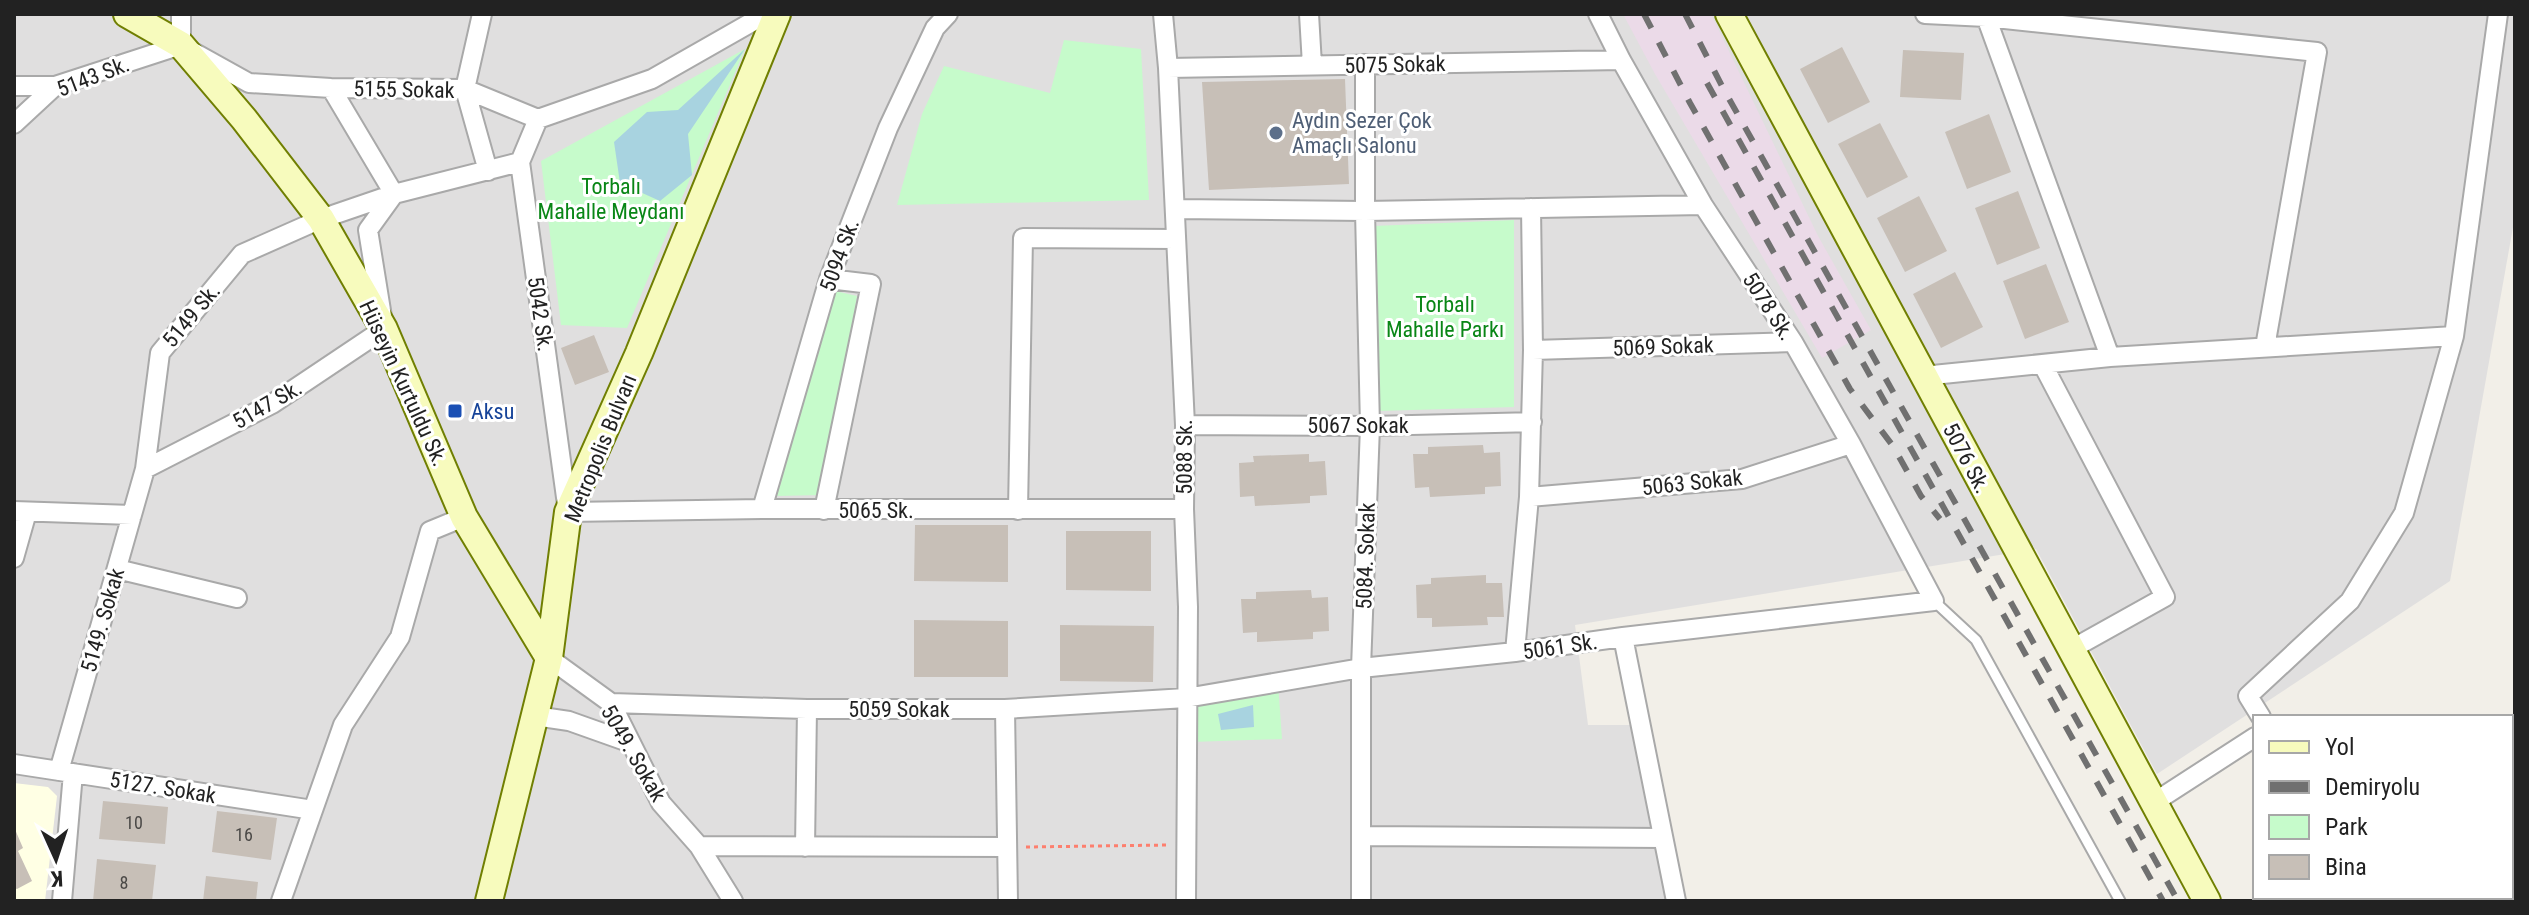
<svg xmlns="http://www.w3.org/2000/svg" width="2529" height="915" font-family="'Roboto Condensed',sans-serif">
  <rect width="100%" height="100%" fill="#f2efe8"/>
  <path fill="#e0dfdf" d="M14,14H2515V216L2450,581L2157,774L2036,549L1575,625L1588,725H1639L1681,901H14Z"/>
  <path fill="#ebdae8" d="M1623,14H1711L1818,236L1871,330L1822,358L1655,74Z"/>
  <path fill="#ffffe4" d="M14,783L48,787L57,796L45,901H14Z"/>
  <path fill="#c6fbcb" d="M1064,40L1141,49L1149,200L897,205L922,114L944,66L1050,93Z
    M745,49L627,328L561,325L541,161Z
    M1514,220V407L1378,411L1374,226Z
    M835,291L857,296L821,495L777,496Z
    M1278,683L1282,739L1191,742L1186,698Z"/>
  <path fill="#a8d3e0" d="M745,49L688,134L692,175L660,201L620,183L614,142L647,112L678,110Z
    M1253,705L1254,727L1221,730L1218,714Z"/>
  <path fill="#c7bfb7" d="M1842,47L1870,102L1828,123L1800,69Z
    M1903,50L1964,53L1961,100L1900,97Z
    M1345,79L1349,184L1209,190L1202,82Z
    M1989,114L2011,172L1967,189L1945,132Z
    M1880,123L1908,177L1867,198L1838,144Z
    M2018,191L2040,248L1997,265L1975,208Z
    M1919,196L1947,251L1905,272L1877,218Z
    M2046,264L2069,322L2025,339L2003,281Z
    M1955,272L1983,327L1941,348L1913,294Z
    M594,335L609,372L575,385L561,348Z
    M1483,445L1484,453L1500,452L1501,486L1485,487V494L1430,497L1429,487L1415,488L1413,454H1428V447Z
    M1309,454V462L1325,461L1327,495L1310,496V503L1255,506L1254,496L1240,497L1239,463L1254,462L1253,456Z
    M915,525H1008V582L914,581Z
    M1066,531H1151V591L1066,590Z
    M1486,575V583H1502L1504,617H1487L1488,625L1432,627V618H1417L1416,585L1431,584V578Z
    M1311,590L1312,598L1328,597L1329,631L1313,632V639L1257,642V632L1243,633L1241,599H1256V592Z
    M914,620L1008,621V677H914Z
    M1060,625L1154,626L1153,682L1060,681Z
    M103,801L168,807L165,844L99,839Z
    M217,811L277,818L271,860L212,852Z
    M14,827L23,848L18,851L32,881L17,889L14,888Z
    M97,859L156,865L152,901H93Z
    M206,876L258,882L256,901H203Z"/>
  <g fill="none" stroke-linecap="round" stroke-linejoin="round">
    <g stroke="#a9a9a9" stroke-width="13">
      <path id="lane" d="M1934,601L1976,640L2120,901"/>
    </g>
    <g stroke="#a9a9a9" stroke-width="22">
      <path id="street" d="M482,14L465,89L488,171
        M1163,14L1168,68L1185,425L1184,509L1188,607L1186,901
        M1309,14L1312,65
        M1925,14L1986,17L2317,52L2265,347
        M1985,14L2110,357
        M181,45V14
        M195,53L249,83L331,88L465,89L538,119L652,79L766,14
        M1168,68L1621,60
        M14,86H55
        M538,119L520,162L568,512L762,509H1184
        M14,124L55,86L181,45
        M1176,209L1365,211L1703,205
        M1533,350L1793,342
        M2043,365L2165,597L2070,650
        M1923,376L2110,357L2454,336
        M1185,425L1370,426L1532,422
        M145,469L272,404L384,329L368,230L394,194L331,88
        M1529,497L1742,479L1851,444
        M762,509L829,279L888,128L935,28L948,14
        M824,510L871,284L829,279
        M1018,510L1023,238L1176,239
        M14,511L132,515
        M14,558L27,512
        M117,569L237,598
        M1623,637L1676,901
        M1515,652L1529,497L1533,350L1531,208
        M549,658L611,703L661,803L699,846L733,901
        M611,703L807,709H1005L1186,698L1361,668L1515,652L1623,637L1934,601L1851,444L1793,342L1703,205L1621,60L1598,14
        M1005,709L1008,901
        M535,716L569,721L631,743
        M2261,717L2248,696L2350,601L2404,513L2454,336L2498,14
        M14,764L313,810
        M59,771L145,469L160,353L242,254L321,219L394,194L520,162
        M2153,803L2255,737
        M1361,836L1663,838
        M699,846L1007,847
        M805,847L807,709
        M62,901L73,773
        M281,901L343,725L400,637L430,531L464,517
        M1361,901V668L1370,426L1365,211V64"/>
    </g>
    <g stroke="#707f02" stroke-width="30">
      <path id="secondary" d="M127,14L181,45L244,119L321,219L384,329L464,517L549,658
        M1729,14L2207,901
        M489,901L549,658L568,512L639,353L777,14"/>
    </g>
    <path stroke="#fd7f6e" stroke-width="3" stroke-dasharray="4 4" stroke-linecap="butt" d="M1026,847L1167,845"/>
    <use href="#lane" stroke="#fff" stroke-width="9"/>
    <use href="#street" stroke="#fff" stroke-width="18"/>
    <use href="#secondary" stroke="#f7fbbd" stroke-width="26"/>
    <path stroke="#707070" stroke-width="6" stroke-dasharray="16 16" stroke-linecap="butt" d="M1644,14L1690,103L1850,389L1893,446L1921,496L1940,519
      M1685,14L1723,88L2178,901
      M1707,83L2163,901"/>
  </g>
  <circle fill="#5c6f8a" stroke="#fff" stroke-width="3" cx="1276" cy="133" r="8"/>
  <rect fill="#1a4fb4" stroke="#fff" stroke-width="3" x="447" y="403" width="16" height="16" rx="4"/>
  <g text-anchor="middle" stroke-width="6" stroke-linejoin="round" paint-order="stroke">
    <g font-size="18" fill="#4b4947">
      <text x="134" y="829">10</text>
      <text x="244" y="841">16</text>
      <text x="124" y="889">8</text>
    </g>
    <g font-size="22" fill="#222" stroke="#fff">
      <text transform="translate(1395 64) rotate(-1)" y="8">5075 Sokak</text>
      <text transform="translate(93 76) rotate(-21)" y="8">5143 Sk.</text>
      <text transform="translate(404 89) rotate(1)" y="8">5155 Sokak</text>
      <text transform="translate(839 255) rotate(-70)" y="8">5094 Sk.</text>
      <text transform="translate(1769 306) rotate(57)" y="8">5078 Sk.</text>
      <text transform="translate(541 314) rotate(82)" y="8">5042 Sk.</text>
      <text transform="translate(191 315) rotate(-50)" y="8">5149 Sk.</text>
      <text transform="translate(1663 346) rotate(-2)" y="8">5069 Sokak</text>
      <text transform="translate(404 383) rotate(65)" y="8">Hüseyin Kurtuldu Sk.</text>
      <text transform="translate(267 404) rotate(-30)" y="8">5147 Sk.</text>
      <text x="1358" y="433">5067 Sokak</text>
      <text transform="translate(600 448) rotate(-68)" y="8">Metropolis Bulvarı</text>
      <text transform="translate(1184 457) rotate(-90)" y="8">5088 Sk.</text>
      <text transform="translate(1967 458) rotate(62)" y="8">5076 Sk.</text>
      <text transform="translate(1692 482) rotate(-6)" y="8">5063 Sokak</text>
      <text x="876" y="518">5065 Sk.</text>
      <text transform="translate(1365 556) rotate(-88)" y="8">5084. Sokak</text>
      <text transform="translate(102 620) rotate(-74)" y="8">5149. Sokak</text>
      <text transform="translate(1560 646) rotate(-8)" y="8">5061 Sk.</text>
      <text x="899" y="717">5059 Sokak</text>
      <text transform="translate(634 753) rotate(60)" y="8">5049. Sokak</text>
      <text transform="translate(163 787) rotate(9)" y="8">5127. Sokak</text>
    </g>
    <g font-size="22" fill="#4e5e75" stroke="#fff" text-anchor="start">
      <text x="1292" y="128">Aydın Sezer Çok<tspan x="1292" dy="25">Amaçlı Salonu</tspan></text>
    </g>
    <g font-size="22" fill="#098616" stroke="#fff">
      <text x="611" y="194">Torbalı<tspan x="611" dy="25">Mahalle Meydanı</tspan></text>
      <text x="1445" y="312">Torbalı<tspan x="1445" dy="25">Mahalle Parkı</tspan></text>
    </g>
    <g font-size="22" fill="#164399" stroke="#fff" text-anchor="start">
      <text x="471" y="419">Aksu</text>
    </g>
  </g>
  <rect width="2529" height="915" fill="none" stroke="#222222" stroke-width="32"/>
  <rect x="2253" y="715" width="260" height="184" fill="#ffffff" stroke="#a7a7a7" stroke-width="2"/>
  <rect x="2269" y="741" width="40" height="12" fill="#f7fbbd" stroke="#a7a7a7" stroke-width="2"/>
  <text x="2325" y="755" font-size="24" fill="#222222">Yol</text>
  <rect x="2269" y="781" width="40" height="12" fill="#707070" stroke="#a7a7a7" stroke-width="2"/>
  <text x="2325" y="795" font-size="24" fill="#222222">Demiryolu</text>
  <rect x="2269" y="815" width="40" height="24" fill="#c6fbcb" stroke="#a7a7a7" stroke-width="2"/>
  <text x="2325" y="835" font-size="24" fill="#222222">Park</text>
  <rect x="2269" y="855" width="40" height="24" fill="#c7bfb7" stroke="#a7a7a7" stroke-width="2"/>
  <text x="2325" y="875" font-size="24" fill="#222222">Bina</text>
  <g transform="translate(56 859) rotate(177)" stroke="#ffffff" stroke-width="6" paint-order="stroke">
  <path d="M0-6L14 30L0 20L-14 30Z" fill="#222222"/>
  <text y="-12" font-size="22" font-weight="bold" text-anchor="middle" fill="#222222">K</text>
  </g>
</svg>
